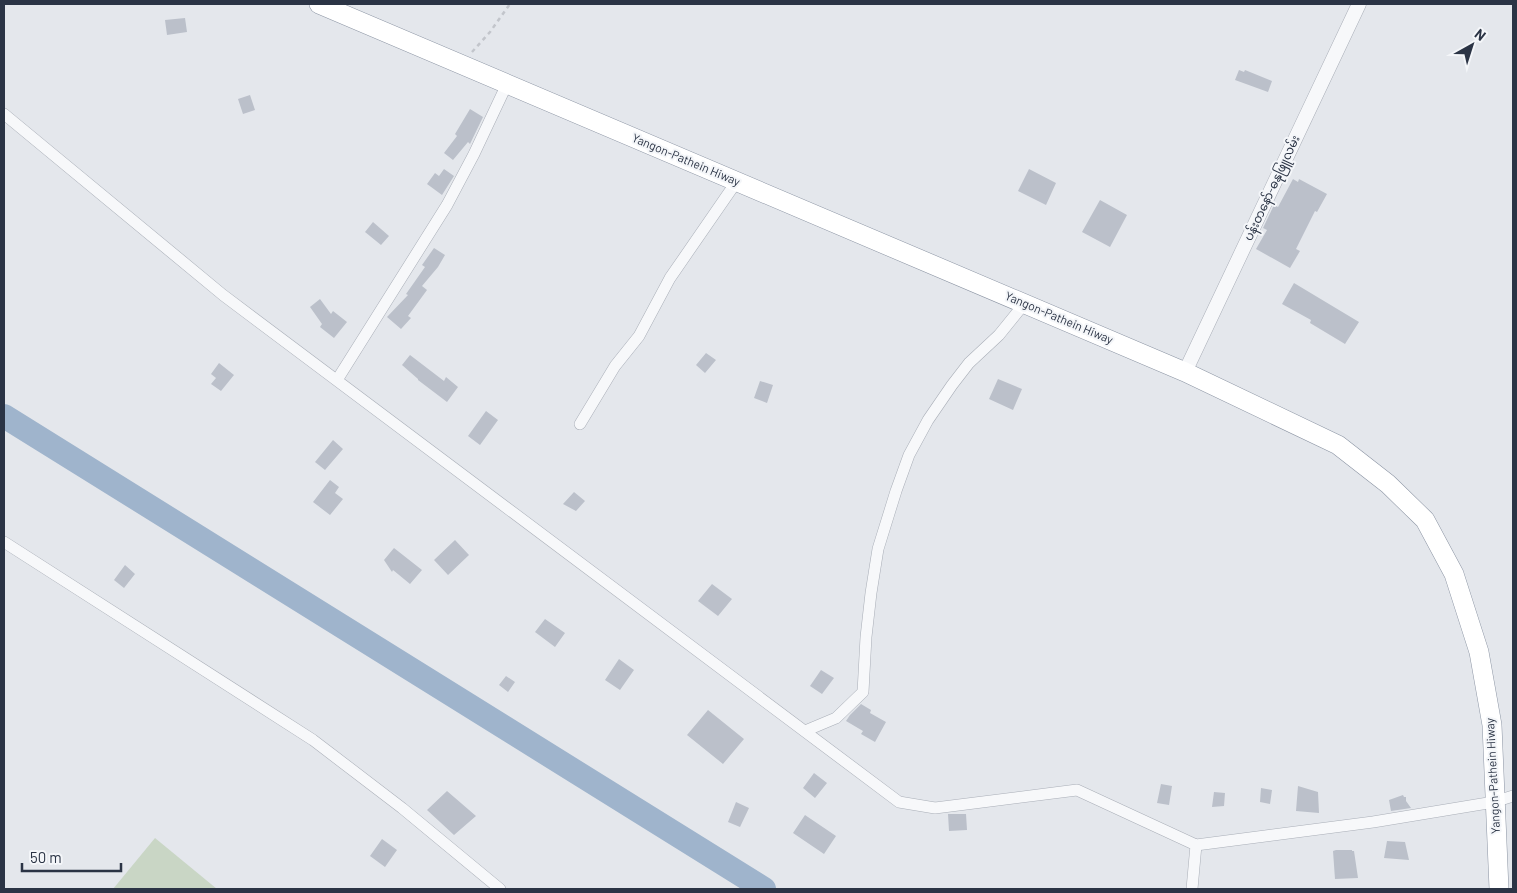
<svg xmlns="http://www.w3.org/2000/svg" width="1517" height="893" font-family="Barlow,'Noto Sans Myanmar',sans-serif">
  <rect width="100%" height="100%" fill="#e4e7ec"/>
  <path fill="#c9d6c5" d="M155,838L217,889H113Z"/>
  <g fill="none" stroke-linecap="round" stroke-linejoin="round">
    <path stroke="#9fb4cc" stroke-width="24" d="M4,416L764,889"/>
  </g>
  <path fill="#bbc0ca" d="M185,18L187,32L167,35L165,20Z
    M1239,70L1244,72L1245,70L1272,81L1268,92L1235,80Z
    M250,95L255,110L243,114L238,99Z
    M470,109L483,117L470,144L468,142L453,160L444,153L457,136L455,134Z
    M444,169L454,176L442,195L427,184L435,173L439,176Z
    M1029,169L1056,183L1046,205L1018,191Z
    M1293,179L1298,182L1299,179L1327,194L1317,212L1315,211L1296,249L1300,251L1290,268L1256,249L1267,230L1263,228L1274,205L1278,207Z
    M1100,200L1127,215L1110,247L1082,232Z
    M373,222L389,236L381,245L365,232Z
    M434,248L445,255L438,267L422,286L427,290L408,316L411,318L401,329L387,317L408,295L406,294L425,267L422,265Z
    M1294,283L1359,322L1345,344L1310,323L1311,320L1282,304Z
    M320,299L331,314L333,311L347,322L334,338L320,327L322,324L310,307Z
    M706,353L716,360L705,373L696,365Z
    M410,355L444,381L446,377L458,387L447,402L418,380V379L402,365Z
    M219,363L234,375L221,391L211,384L216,378L211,374Z
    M998,379L1022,389L1013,410L989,399Z
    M760,381L773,385L767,403L754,398Z
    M486,411L498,420L480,445L468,436Z
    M333,440L343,449L325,470L315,462Z
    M330,480L339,487L335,493L343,499L330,515L313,502Z
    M574,492L585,501L576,511L563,504Z
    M455,540L469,555L448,575L434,560Z
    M394,548L422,570L410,584L393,570L392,572L384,560Z
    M125,565L135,574L124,588L114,580Z
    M712,584L732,599L718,616L698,601Z
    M545,619L565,633L555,647L535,632Z
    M619,659L634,670L620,690L605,680Z
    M821,670L834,678L822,694L810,686Z
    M506,676L515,682L508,692L499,685Z
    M861,704L871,710L870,713L886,722L875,742L861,734L863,731L846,721L850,715Z
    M708,710L744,739L723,764L687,735Z
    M814,773L827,783L815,798L803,788Z
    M1161,784L1172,786L1169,805L1157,803Z
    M1298,786L1318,792L1319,813L1296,811Z
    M1261,788L1272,790L1270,804L1260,802Z
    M447,791L476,816L454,835L427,810Z
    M1214,792L1225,793L1224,806L1212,807Z
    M1403,795L1404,797H1406V801L1411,808L1391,811L1389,800Z
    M736,802L749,808L740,827L728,822Z
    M948,814H966L967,830L949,831Z
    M805,815L836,836L824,854L793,833Z
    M382,839L397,850L385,867L370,856Z
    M1387,841L1405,842L1409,860L1384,858Z
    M1336,850H1352V851H1354L1358,878L1335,879L1333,851Z"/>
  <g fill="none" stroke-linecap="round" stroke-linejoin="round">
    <g stroke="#a9aeb7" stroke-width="12">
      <path id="minor" d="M4,114L223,295L899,802L935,808L1077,790L1196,845L1373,822L1494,802L1513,796
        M337,380L447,205L474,154L507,84
        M580,424L615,366L639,336L670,278L737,181
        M4,542L313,740L402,808L500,889
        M805,731L836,718L863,692L866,637L871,593L878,549L896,491L909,455L928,420L952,385L969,363L999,335L1024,304
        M1192,889L1196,845"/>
    </g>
    <g stroke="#a9aeb7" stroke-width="15">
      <path id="tertiary" d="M1185,372L1359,4"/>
    </g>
    <g stroke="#8b94a3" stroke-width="20">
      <path id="trunk" d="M319,4L1185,372L1338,445L1388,484L1425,520L1454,574L1479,652L1492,725L1499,889"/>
    </g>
    <path stroke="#c2c5cb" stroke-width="2.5" stroke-dasharray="4 4" stroke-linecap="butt" d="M472,52L490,32L510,4"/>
    <use href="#minor" stroke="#f7f8fa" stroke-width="11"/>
    <use href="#tertiary" stroke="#f7f8fa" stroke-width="14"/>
    <use href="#trunk" stroke="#fff" stroke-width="19"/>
  </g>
  <g text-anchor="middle" stroke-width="4" stroke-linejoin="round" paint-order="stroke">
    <g font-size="12" fill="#2b3445" stroke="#f4f6f9">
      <text transform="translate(686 160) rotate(23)" y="4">Yangon-Pathein Hiway</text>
      <text transform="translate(1272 188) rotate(-65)" y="4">ပန်းတနော်-ဓနုဖြူလမ်း</text>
      <text transform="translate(1059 318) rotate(23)" y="4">Yangon-Pathein Hiway</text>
      <text transform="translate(1493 776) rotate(-93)" y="4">Yangon-Pathein Hiway</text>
    </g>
  </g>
  <rect width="1517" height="893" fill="none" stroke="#2b3445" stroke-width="10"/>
  <g transform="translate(1472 45) rotate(39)" stroke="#f4f6f9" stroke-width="4" paint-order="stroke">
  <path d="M0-4L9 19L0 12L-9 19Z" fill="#2b3445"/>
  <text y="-8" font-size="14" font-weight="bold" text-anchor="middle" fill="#2b3445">N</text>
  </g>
  <path d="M22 863v8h99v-8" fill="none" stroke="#2b3445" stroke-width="2.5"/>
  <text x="30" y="863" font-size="15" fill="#2b3445" stroke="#f4f6f9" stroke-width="4" paint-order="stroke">50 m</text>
</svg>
